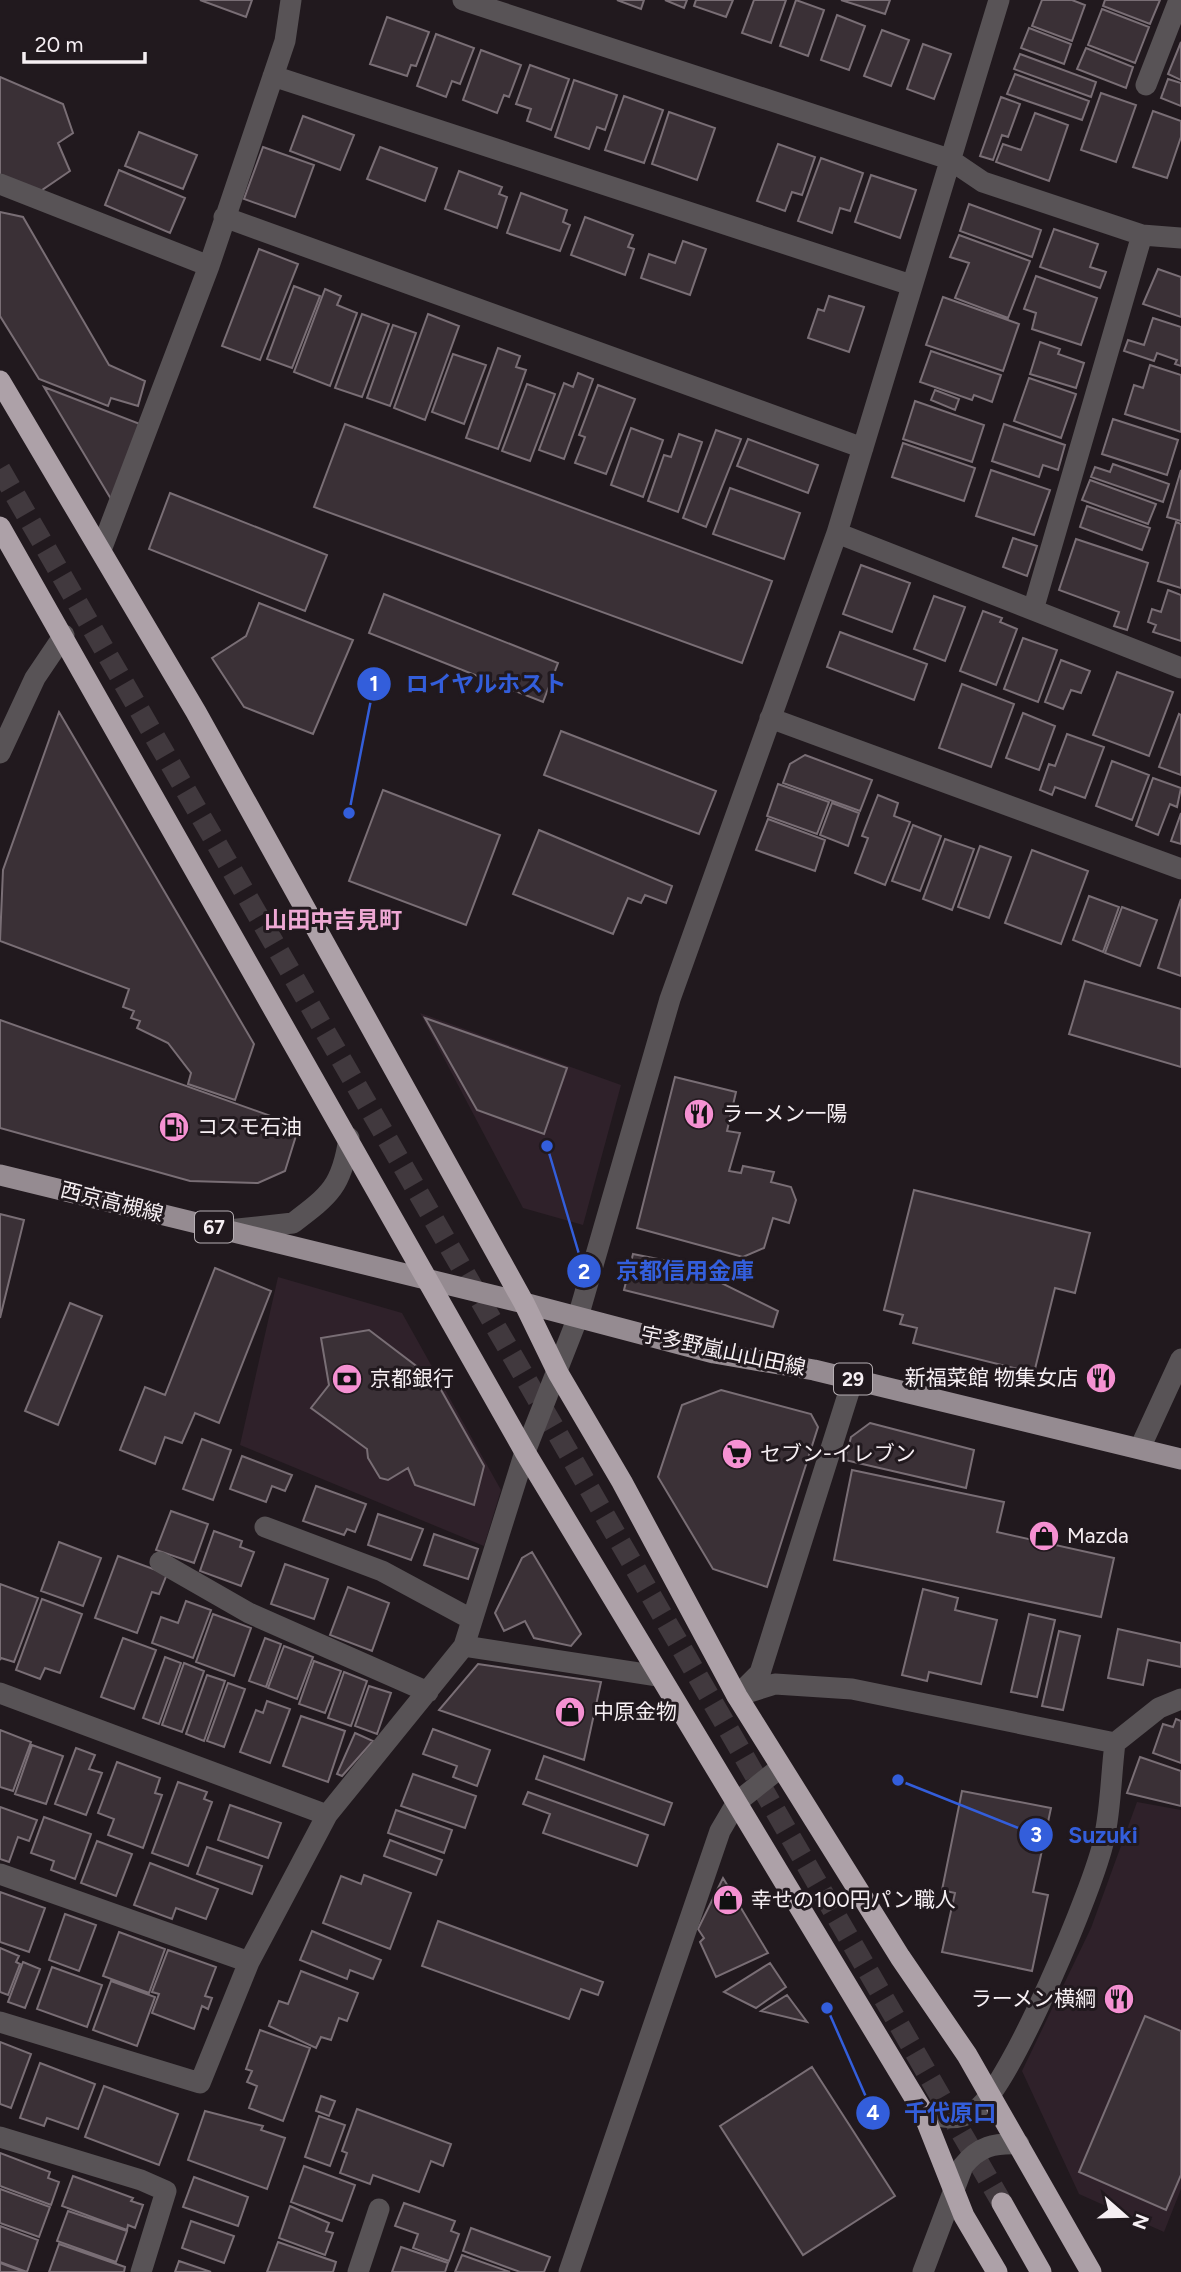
<svg xmlns="http://www.w3.org/2000/svg" width="1181" height="2272" font-family="Figtree,'Noto Sans JP',sans-serif">
  <rect width="100%" height="100%" fill="#21191e"/>
  <path fill="#2f212a" d="M420,1013L621,1085L583,1225L523,1208Z
    M278,1277L402,1313L501,1490L484,1546L240,1445Z
    M1137,1802L1181,1810V2189L1164,2232L1079,2194L1022,2071L1091,1928Z"/>
  <path fill="#3a3036" stroke="#796e75" stroke-width="2" d="M200,0H252L246,17Z
    M617,0H644L641,9Z
    M665,0H687L684,8Z
    M696,0H733L726,17L694,6Z
    M754,0H786L771,43L742,33Z
    M796,0L824,10L808,56L780,46Z
    M841,0H890L885,14Z
    M1042,0H1072L1085,5L1072,41L1032,26Z
    M1105,0H1160L1150,24L1103,6Z
    M1102,9L1149,27L1135,63L1088,45Z
    M837,15L865,26L849,70L821,60Z
    M387,17L429,32L416,66L411,65L407,76L370,64Z
    M1029,28L1071,44L1064,64L1021,48Z
    M882,30L909,40L891,86L864,76Z
    M436,34L474,48L460,84L452,81L446,97L417,86Z
    M1181,42V80L1168,74Z
    M923,44L951,54L934,99L907,89Z
    M1086,48L1133,67L1126,88L1077,69Z
    M481,50L521,65L509,97L504,95L497,113L463,100Z
    M1020,54L1096,82L1091,97L1014,69Z
    M530,65L569,79L551,130L527,121L531,109L516,104Z
    M1015,74L1089,101L1082,120L1007,94Z
    M0,77L63,104L73,133L58,143L70,171L39,192L0,176Z
    M1168,79L1181,83V106L1161,98Z
    M574,80L617,95L605,130L597,127L589,149L555,137Z
    M1101,93L1136,105L1116,162L1081,150Z
    M624,96L663,110L644,163L605,150Z
    M1001,97L1020,104L1008,137L1002,135L993,160L980,156Z
    M1153,111L1181,121V137L1167,178L1133,167Z
    M669,112L715,128L697,180L652,164Z
    M1035,113L1068,125L1049,181L996,162L1003,144L1021,150Z
    M303,116L354,135L340,170L290,151Z
    M139,132L197,155L183,189L125,166Z
    M778,144L815,157L802,195L792,192L785,211L757,201Z
    M263,147L314,165L295,217L244,199Z
    M380,147L437,168L425,201L367,179Z
    M821,158L863,173L850,211L840,208L832,233L798,221Z
    M119,170L185,198L170,233L105,205Z
    M459,171L502,187L499,194L507,197L497,228L445,209Z
    M871,175L916,190L900,238L855,222Z
    M521,193L567,210L563,222L570,225L560,251L507,233Z
    M969,204L1041,230L1032,257L960,231Z
    M0,212L23,217L109,365L145,381L138,406L111,398L108,406L39,379L0,316Z
    M585,217L633,235L628,247L634,249L625,275L571,255Z
    M1054,229L1098,244L1090,267L1106,272L1100,288L1040,267Z
    M959,235L1030,261L1008,318L955,298L969,263L950,257Z
    M683,241L706,249L690,295L641,278L649,254L675,263Z
    M259,249L298,264L260,360L222,346Z
    M1158,269L1181,277V317L1143,304Z
    M1036,276L1097,298L1081,345L1032,329L1036,313L1024,309Z
    M294,286L320,296L292,368L267,359Z
    M325,289L341,296L337,305L357,313L330,386L294,372Z
    M829,296L864,307L849,352L808,338L818,309L824,311Z
    M943,297L1019,324L1003,371L926,345Z
    M362,314L389,324L362,397L335,388Z
    M428,314L459,326L425,420L394,408Z
    M1153,318L1181,327V366L1175,364L1177,360L1157,353L1154,361L1124,351L1128,340L1144,345Z
    M393,325L416,333L390,406L367,398Z
    M1040,342L1060,349L1058,354L1084,363L1076,388L1030,374Z
    M498,348L520,356L516,367L526,370L498,449L466,438Z
    M931,351L1001,375L992,402L974,395L972,400L920,382Z
    M453,354L486,365L464,424L432,412Z
    M1150,365L1181,375V432L1125,414L1134,385L1143,388Z
    M578,373L593,379L564,459L539,450L564,383L573,387Z
    M1029,378L1076,394L1061,438L1014,421Z
    M527,384L555,394L530,461L502,451Z
    M598,385L635,399L606,474L575,463L585,437L579,435Z
    M44,387L140,424L111,499Z
    M935,390L959,399L955,410L931,400Z
    M915,401L984,425L972,462L903,439Z
    M1113,419L1178,440L1167,475L1102,454Z
    M345,424L772,581L742,663L314,507Z
    M1004,424L1065,445L1058,470L1043,465L1039,477L992,461Z
    M631,428L663,440L643,497L611,485Z
    M716,430L741,439L706,527L683,518Z
    M679,434L702,442L678,512L648,501L664,455L671,457Z
    M748,439L818,465L808,493L737,466Z
    M903,443L975,468L964,501L892,477Z
    M1113,464L1169,484L1163,502L1091,477L1095,467L1110,472Z
    M991,470L1050,490L1034,535L976,516Z
    M1181,470V521L1167,517Z
    M1090,480L1156,504L1148,524L1082,500Z
    M730,488L800,513L784,559L713,534Z
    M170,493L327,555L305,611L149,549Z
    M1087,506L1150,528L1142,550L1080,527Z
    M1176,522L1181,524V588L1158,581Z
    M1013,538L1037,546L1027,576L1003,567Z
    M1076,539L1148,563L1127,630L1114,626L1119,612L1059,590Z
    M861,565L910,583L892,632L843,614Z
    M1168,590L1181,595V641L1153,632L1156,625L1148,622L1152,609L1161,612Z
    M384,594L558,663L543,702L369,633Z
    M934,596L965,607L945,661L914,649Z
    M259,603L353,640L313,734L244,707L212,658L246,636Z
    M983,611L1002,618L1000,622L1017,629L996,685L960,671Z
    M840,632L927,664L914,700L827,667Z
    M1023,638L1057,650L1038,702L1004,689Z
    M1061,660L1090,671L1081,693L1071,690L1063,709L1045,702Z
    M1117,672L1173,692L1149,756L1093,735Z
    M962,684L1014,704L991,767L939,748Z
    M59,712L254,1044L235,1100L188,1084L191,1073L168,1043L137,1028L140,1021L131,1018L134,1011L123,1007L129,989L0,941L3,870Z
    M1023,713L1055,726L1039,770L1006,758Z
    M1179,714L1181,715V775L1159,767Z
    M561,731L716,791L699,834L544,775Z
    M1067,734L1104,747L1085,798L1055,787L1052,795L1040,790L1049,764L1055,766Z
    M805,755L872,780L860,811L783,783L790,764Z
    M1112,761L1149,775L1132,820L1096,806Z
    M1153,778L1181,788L1177,807L1170,804L1158,835L1136,826Z
    M778,784L829,802L817,834L767,816Z
    M383,790L500,835L466,925L349,881Z
    M878,795L898,803L894,816L910,822L885,885L855,873L868,838L862,836Z
    M832,803L859,813L848,846L820,835Z
    M1181,813V844L1171,841Z
    M768,819L825,840L815,871L756,850Z
    M913,825L941,836L920,891L892,881Z
    M539,830L672,886L666,903L645,895L641,903L628,898L613,934L513,894Z
    M945,839L974,849L952,910L923,899Z
    M980,846L1011,857L989,918L958,907Z
    M1032,850L1088,871L1061,944L1005,923Z
    M1089,896L1119,907L1103,952L1073,940Z
    M1181,899V976L1158,968Z
    M1122,907L1157,920L1140,966L1105,953Z
    M1085,981L1181,1009V1067L1069,1034Z
    M425,1018L567,1068L544,1134L477,1110Z
    M0,1020L299,1126L285,1171L258,1183L190,1181L0,1128Z
    M675,1077L736,1092L727,1131L740,1133L729,1171L741,1173L743,1166L774,1172L771,1182L791,1187L796,1200L789,1223L773,1218L764,1248L743,1257L637,1228Z
    M914,1190L1090,1233L1075,1293L1055,1288L1034,1373L913,1343L917,1328L900,1324L903,1315L884,1310Z
    M0,1214L24,1220L0,1318Z
    M633,1254L683,1264L778,1311L773,1327L624,1290Z
    M215,1268L271,1291L219,1423L195,1413L182,1443L165,1437L155,1464L120,1450L145,1387L165,1395Z
    M70,1303L102,1316L58,1425L25,1411Z
    M369,1330L436,1381L484,1466L474,1505L415,1485L408,1468L388,1480L380,1478L368,1458L367,1449L311,1408L329,1385L321,1338Z
    M721,1390L811,1414L818,1427L767,1587L713,1569L658,1477L682,1405Z
    M870,1423L974,1450L966,1488L845,1460L851,1437Z
    M202,1439L231,1450L213,1500L183,1489Z
    M242,1456L292,1475L285,1491L272,1486L266,1502L230,1489Z
    M852,1470L1004,1502L997,1532L1114,1558L1101,1617L834,1560Z
    M316,1486L366,1504L355,1532L347,1529L344,1535L303,1521Z
    M171,1511L208,1524L194,1563L156,1550Z
    M378,1514L423,1529L411,1560L368,1545Z
    M214,1531L242,1541L240,1547L254,1552L241,1586L200,1571Z
    M434,1534L478,1549L468,1579L424,1565Z
    M59,1542L101,1558L83,1606L41,1591Z
    M532,1552L581,1634L571,1646L534,1638L525,1621L504,1631L495,1613L522,1558Z
    M118,1556L167,1574L159,1594L152,1592L137,1633L95,1618Z
    M285,1564L328,1579L314,1619L271,1604Z
    M0,1584L38,1598L14,1662L1,1658L0,1660Z
    M348,1587L389,1603L372,1651L330,1635Z
    M923,1589L958,1598L955,1610L997,1620L981,1684L929,1672L927,1681L902,1675Z
    M42,1599L82,1614L60,1673L45,1668L40,1679L16,1670Z
    M186,1601L211,1610L193,1658L152,1643L161,1617L178,1623Z
    M213,1614L251,1628L234,1676L196,1662Z
    M1029,1614L1055,1620L1037,1697L1011,1692Z
    M1118,1629L1181,1643V1667L1148,1660L1143,1685L1108,1678Z
    M1059,1631L1080,1636L1063,1710L1042,1706Z
    M123,1638L156,1650L134,1709L101,1697Z
    M265,1638L281,1644L266,1687L249,1681Z
    M284,1646L313,1657L297,1699L268,1688Z
    M165,1657L181,1663L159,1724L143,1718Z
    M314,1661L341,1671L325,1713L299,1704Z
    M184,1663L204,1671L182,1732L162,1725Z
    M478,1664L601,1682L584,1760L439,1710Z
    M344,1672L367,1681L351,1726L328,1718Z
    M207,1675L225,1681L204,1741L186,1734Z
    M228,1683L245,1689L224,1747L207,1741Z
    M369,1686L391,1693L377,1734L355,1726Z
    M267,1701L290,1709L270,1763L240,1752L256,1710L263,1713Z
    M301,1716L345,1731L328,1782L283,1766Z
    M1176,1719L1181,1721V1763L1153,1753L1163,1724L1173,1727Z
    M433,1729L490,1750L477,1786L453,1777L457,1766L423,1754Z
    M0,1730L31,1742L13,1791L0,1787Z
    M355,1733L373,1741L342,1776L337,1774Z
    M32,1745L63,1756L46,1804L15,1794Z
    M76,1748L95,1755L89,1769L102,1773L86,1815L55,1804Z
    M544,1756L672,1803L664,1825L536,1779Z
    M1140,1757L1181,1771V1806L1127,1793Z
    M117,1762L160,1778L155,1793L162,1795L143,1848L108,1835L114,1819L98,1813Z
    M413,1774L476,1796L465,1828L401,1806Z
    M178,1782L207,1792L204,1799L212,1802L188,1866L152,1853Z
    M962,1791L1051,1808L1033,1892L1048,1895L1032,1971L942,1952L955,1893L942,1890Z
    M528,1792L648,1835L637,1866L543,1833L550,1814L523,1804Z
    M230,1805L281,1823L268,1858L218,1840Z
    M0,1807L37,1820L29,1841L18,1837L9,1862L0,1859Z
    M396,1810L452,1830L444,1853L388,1833Z
    M44,1817L91,1834L75,1879L51,1870L54,1861L31,1853Z
    M390,1840L442,1860L436,1875L384,1856Z
    M97,1841L132,1854L116,1896L81,1883Z
    M207,1847L262,1866L252,1894L197,1874Z
    M150,1863L218,1889L206,1919L176,1908L172,1919L134,1905Z
    M364,1875L411,1893L390,1949L323,1923L341,1876L361,1884Z
    M723,1878L768,1953L716,1977L700,1942L704,1938L698,1929Z
    M0,1892L45,1908L29,1952L0,1942Z
    M65,1914L96,1925L79,1971L49,1960Z
    M438,1921L603,1982L598,1995L581,1989L569,2019L422,1966Z
    M312,1931L381,1960L373,1979L350,1970L347,1979L300,1960Z
    M119,1932L165,1949L149,1993L103,1976Z
    M0,1948L19,1956L16,1962L20,1964L8,1995L0,1992Z
    M168,1950L216,1967L205,1996L212,1998L208,2009L202,2006L194,2029L152,2013L159,1994L152,1992Z
    M23,1962L40,1969L25,2008L8,2002Z
    M770,1963L786,1987L756,2008L724,1992Z
    M52,1967L102,1985L87,2027L37,2009Z
    M301,1971L358,1993L347,2021L339,2018L331,2040L321,2037L316,2048L269,2026L279,2001L288,2004Z
    M111,1981L155,1997L137,2046L93,2030Z
    M787,1995L807,2022L761,2011Z
    M1145,2016L1181,2031V2175L1166,2210L1079,2172Z
    M260,2030L310,2048L283,2121L249,2108L257,2086L247,2082L252,2071L246,2069Z
    M0,2042L31,2054L11,2108L0,2104Z
    M40,2063L95,2084L78,2129L47,2118L44,2126L20,2118Z
    M812,2067L895,2196L803,2255L720,2126Z
    M104,2086L178,2114L159,2165L85,2137Z
    M321,2096L335,2101L329,2116L316,2111Z
    M357,2109L451,2144L443,2166L431,2161L419,2192L373,2175L370,2184L340,2173L347,2153L342,2151Z
    M205,2111L263,2126L261,2130L285,2138L267,2189L188,2160Z
    M319,2116L345,2125L330,2166L305,2157Z
    M0,2153L50,2172L48,2178L59,2182L51,2205L0,2186Z
    M304,2166L355,2185L342,2221L291,2202Z
    M73,2176L133,2198L131,2201L143,2205L135,2228L128,2225L127,2230L62,2206Z
    M194,2177L248,2197L238,2226L183,2207Z
    M0,2189L50,2207L39,2237L0,2223Z
    M404,2203L455,2221L451,2231L459,2234L449,2261L413,2248L418,2234L395,2226Z
    M290,2206L329,2223L326,2231L333,2233L325,2255L279,2238Z
    M68,2211L127,2231L116,2262L57,2241Z
    M191,2221L234,2236L224,2263L182,2248Z
    M0,2226L38,2240L27,2272L0,2262Z
    M471,2228L550,2257L544,2272H520L463,2251Z
    M278,2242L336,2262L333,2272H267Z
    M59,2244L125,2267L124,2272H49Z
    M401,2247L448,2263L445,2272H392Z
    M462,2255L510,2272H455Z
    M179,2261L211,2272H175Z
    M0,2263L24,2272H0Z"/>
  <g fill="none" stroke-linecap="round" stroke-linejoin="round">
    <path stroke="#41393e" stroke-width="21" stroke-dasharray="21 10" stroke-linecap="butt" d="M0,469L1002,2203"/>
    <path stroke="#585356" stroke-width="21" d="M463,0L949,159L983,182L1142,235L1181,238
      M273,76L911,285
      M1146,85L1179,0
      M0,184L209,266
      M224,217L863,448
      M837,533L1181,668
      M101,550L209,266L285,41L291,0
      M1033,610L1142,235
      M770,718L1181,869
      M0,753L35,678L64,635
      M228,1230L293,1223C330,1195 342,1186 349,1138
      M1140,1448L1181,1359
      M265,1527L382,1571L471,1619
      M160,1562L249,1613L428,1692
      M464,1646L658,1676
      M0,1693L327,1815
      M737,1696L775,1684L852,1689L1115,1743
      M737,1696L760,1673L853,1379
      M0,1874L249,1962
      M0,2022L200,2083L249,1962L327,1815L464,1646L525,1452L578,1317L670,999L837,533L999,0
      M922,2110C942,2119 959,2122 977,2109C1011,2084 1095,1885 1104,1839C1111,1808 1111,1774 1115,1743L1159,1708L1181,1699
      M0,2137L141,2180L166,2191L141,2272
      M358,2272L379,2209
      M569,2272L720,1831L737,1802L780,1768
      M923,2272L963,2166C979,2146 994,2143 1019,2144"/>
    <path stroke="#958b91" stroke-width="21" d="M0,1175L524,1303L714,1353L814,1370L1181,1459"/>
    <path stroke="#ada1a8" stroke-width="21" d="M0,381L196,712L524,1303L558,1373L622,1482L737,1696L900,1957L967,2055L1091,2272
      M0,527L525,1452L922,2110L964,2216L997,2272
      M1002,2203L1041,2272"/>
  </g>
  <defs>
    <g id="restaurant-disc" transform="scale(1.575)"><circle r="9.5" fill="#f591d2" stroke="#21191e"/><path d="M-5-6h1v4h1v-4h1v4h1v-4h1v5L-1.5 .5V6h-2V.5L-5-1ZM5-6V6H3V1.5H1.5Q1.5-4 5-6Z" fill="#111"/></g>
    <g id="fuel-disc" transform="scale(1.575)"><circle r="9.5" fill="#f591d2" stroke="#21191e"/><path d="M-5.5-6h7V0h2V4h1.3V-2.5L3-4.5l.8-.8L6-3V5H2.5V1h-1V6h-7ZM-4.2-4.7v3.2H.2V-4.7Z" fill="#111"/></g>
    <g id="bank-disc" transform="scale(1.575)"><circle r="9.5" fill="#f591d2" stroke="#21191e"/><path d="M-6-4H6V4H-6ZM0-2.3a2.3 2.3 0 1 0 0 4.6a2.3 2.3 0 1 0 0-4.6Z" fill="#111"/></g>
    <g id="supermarket-disc" transform="scale(1.575)"><circle r="9.5" fill="#f591d2" stroke="#21191e"/><path d="M-6-5.5h2.5l.6 2H6L4.5 2H-2.5L-4.4-4H-6ZM-1.5 3.2a1.3 1.3 0 1 0 .1 0ZM3 3.2a1.3 1.3 0 1 0 .1 0Z" fill="#111"/></g>
    <g id="shop-disc" transform="scale(1.575)"><circle r="9.5" fill="#f591d2" stroke="#21191e"/><path d="M-5-2.5h2.3a2.7 3.5 0 0 1 5.4 0H5L5.5 6h-11ZM-1.5-2.5h3a1.5 2.3 0 0 0-3 0Z" fill="#111"/></g>
  </defs>
  <g fill-rule="evenodd">
    <use href="#restaurant-disc" x="699" y="1114"/>
    <use href="#fuel-disc" x="174" y="1127"/>
    <use href="#restaurant-disc" x="1101" y="1378"/>
    <use href="#bank-disc" x="347" y="1379"/>
    <use href="#supermarket-disc" x="737" y="1454"/>
    <use href="#shop-disc" x="1044" y="1536"/>
    <use href="#shop-disc" x="570" y="1712"/>
    <use href="#shop-disc" x="728" y="1900"/>
    <use href="#restaurant-disc" x="1119" y="1999"/>
  </g>
  <g text-anchor="middle" stroke-width="6" stroke-linejoin="round" paint-order="stroke">
    <g fill="#21191e" stroke="#b6afb3" stroke-width="2">
      <rect x="195" y="1211.5" width="38" height="31" rx="5"/>
      <rect x="834" y="1363.5" width="38" height="31" rx="5"/>
    </g>
    <g font-size="19" font-weight="bold" fill="#f6eff3">
      <text x="214" y="1234">67</text>
      <text x="853" y="1386">29</text>
    </g>
    <g font-size="21" fill="#f6eff3" stroke="#21191e" text-anchor="start">
      <text x="722" y="1121">ラーメン一陽</text>
      <text x="197" y="1134">コスモ石油</text>
      <text x="1078" y="1385" text-anchor="end">新福菜館 物集女店</text>
      <text x="370" y="1386">京都銀行</text>
      <text x="760" y="1461">セブン-イレブン</text>
      <text x="1067" y="1543">Mazda</text>
      <text x="593" y="1719">中原金物</text>
      <text x="751" y="1907">幸せの100円パン職人</text>
      <text x="1096" y="2006" text-anchor="end">ラーメン横綱</text>
    </g>
    <g font-size="21" fill="#f6eff3" stroke="#21191e">
      <text transform="translate(112 1202) rotate(14)" y="7">西京高槻線</text>
      <text transform="translate(723 1351) rotate(12)" y="7">宇多野嵐山山田線</text>
    </g>
    <g font-size="23" font-weight="bold" fill="#eea8d4" stroke="#21191e">
      <text x="333" y="928">山田中吉見町</text>
    </g>
  </g>
  <path fill="none" stroke="#335edb" stroke-width="2.5" d="M349 813L374 684M547 1146L584 1271M898 1780L1036 1835M827 2008L873 2113"/>
  <g fill="#335edb" stroke="#21191e" stroke-width="2.5">
    <circle cx="349" cy="813" r="7"/>
    <circle cx="547" cy="1146" r="7"/>
    <circle cx="898" cy="1780" r="7"/>
    <circle cx="827" cy="2008" r="7"/>
    <circle cx="374" cy="684" r="18"/>
    <circle cx="584" cy="1271" r="18"/>
    <circle cx="1036" cy="1835" r="18"/>
    <circle cx="873" cy="2113" r="18"/>
  </g>
  <g font-size="21" text-anchor="middle" font-weight="bold" fill="#fff">
    <text x="374" y="691">1</text>
    <text x="584" y="1279">2</text>
    <text x="1036" y="1842">3</text>
    <text x="873" y="2120">4</text>
  </g>
  <g font-size="23" text-anchor="middle" font-weight="bold" fill="#335edb" stroke="#21191e" stroke-width="6" stroke-linejoin="round" paint-order="stroke">
    <text x="486" y="692">ロイヤルホスト</text>
    <text x="685" y="1279">京都信用金庫</text>
    <text x="1103" y="1843">Suzuki</text>
    <text x="950" y="2121">千代原口</text>
  </g>
  <g transform="translate(1125 2216) rotate(110)" stroke="#21191e" stroke-width="5" paint-order="stroke">
  <path d="M0-5L12 26L0 18L-12 26Z" fill="#f6eff3"/>
  <text y="-10" font-size="19" font-weight="bold" text-anchor="middle" fill="#f6eff3">N</text>
  </g>
  <path d="M24 52v10h121v-10" fill="none" stroke="#f6eff3" stroke-width="3.5"/>
  <text x="35" y="52" font-size="21" fill="#f6eff3" stroke="#21191e" stroke-width="5" paint-order="stroke">20 m</text>
</svg>
